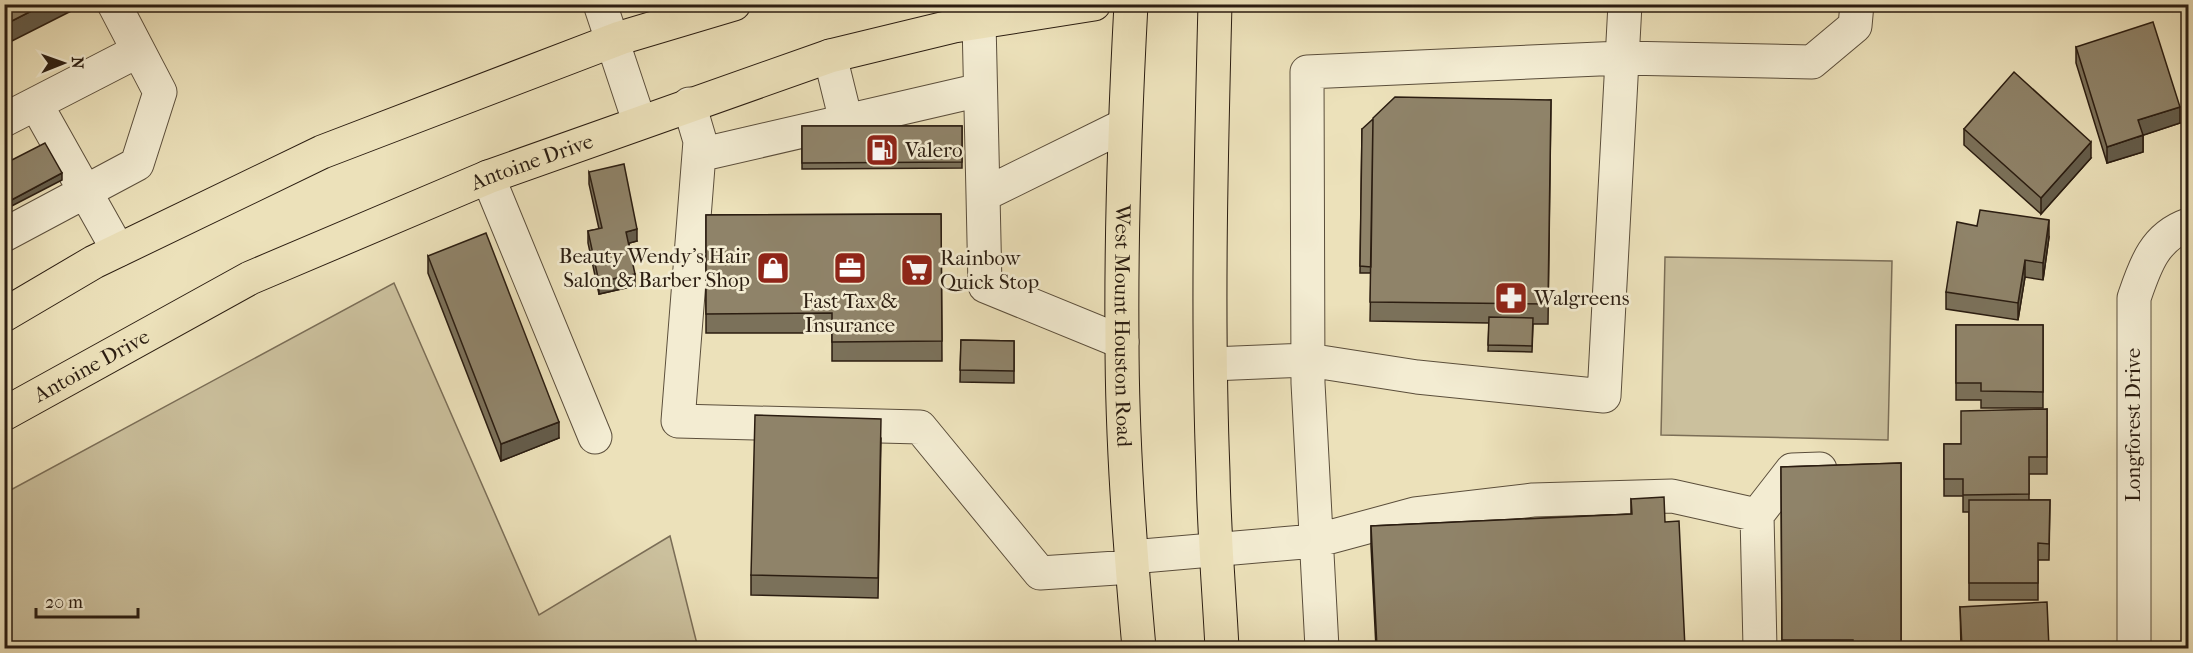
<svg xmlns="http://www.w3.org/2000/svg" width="2193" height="653" font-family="'IM FELL French Canon',serif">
  <rect width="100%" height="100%" fill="#ece1ba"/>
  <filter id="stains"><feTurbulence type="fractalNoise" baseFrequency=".00333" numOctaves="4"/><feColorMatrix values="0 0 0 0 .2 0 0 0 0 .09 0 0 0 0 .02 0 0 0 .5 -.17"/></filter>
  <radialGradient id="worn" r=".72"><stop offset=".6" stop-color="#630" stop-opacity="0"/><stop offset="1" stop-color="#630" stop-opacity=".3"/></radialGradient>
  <path fill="#cbc09d" stroke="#7b6e57" stroke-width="1.5" d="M1665,257L1892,261L1888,440L1661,435Z
    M394,283L539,615L670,536L698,648H5V493Z"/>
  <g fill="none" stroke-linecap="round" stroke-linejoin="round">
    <g stroke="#5b4e3b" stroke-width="35">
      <path id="minor" d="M600,4L639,121
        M979,22L983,195
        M830,56L846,121
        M36,104L118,250
        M689,104L700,141L678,421L920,427L1040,573L1132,567
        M4,120L138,51
        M699,155L980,90
        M488,177L595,437
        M4,235L137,164L160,92L114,4
        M1122,342L985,286L983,195L1125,125
        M1211,364L1308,360L1417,377L1604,396L1625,4
        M1757,515L1792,470L1820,469
        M1131,557L1315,541L1415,514L1533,500L1672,496L1757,515L1760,648
        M1322,648L1308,383L1307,72L1622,58L1812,62L1855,26L1857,4
        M2134,648V298C2145,266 2154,237 2188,225"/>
    </g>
    <g stroke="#2b1d11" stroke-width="35">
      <g id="major">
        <path id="s1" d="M1131,4C1125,116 1121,228 1122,340C1122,443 1130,546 1139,648"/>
        <path d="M1215,4C1211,160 1207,316 1213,472C1214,531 1219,590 1222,648"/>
        <path d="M4,315L94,262L322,152L620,38L734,4"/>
        <path id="s2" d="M4,414L250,278L488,177L830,56L954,26L1094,4"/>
      </g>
    </g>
    <use href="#minor" stroke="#f3ecd2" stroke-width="33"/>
    <use href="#major" stroke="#ece1ba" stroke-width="33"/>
  </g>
  <path fill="#7b715a" stroke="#2b1d11" stroke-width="1.5" d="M2076,47L2180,123L2143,135V152L2107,163L2076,63Z
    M1551,100L1548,324H1533L1532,352L1488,351L1489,323L1370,321L1371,273H1360L1362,129Z
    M802,126H962V168L802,169Z
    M1964,129L2091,158L2041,214L1964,145Z
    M589,172L637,241L629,243L635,286L599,294L588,243V231L599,229L589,184Z
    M941,214L942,361H832V333H706V215Z
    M2049,237L2043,280L2025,277L2018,320L1946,309V292Z
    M428,256L559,438L501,461L428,273Z
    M1956,325H2043V408H1981V400H1956Z
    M961,340L1014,341V383L960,382Z
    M2047,409V474H2029V500H2050L2049,560H2038V600H1969V512H1963V496H1944V444H1961Z
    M881,439L878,598L751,595V575Z
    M1901,463V648H1782L1781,467Z
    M1631,499L1665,522L1685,648H1376L1371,546V526L1631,514Z
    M1960,607L2049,648H1961Z"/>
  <path fill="#645c4a" stroke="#2b1d11" stroke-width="1.5" d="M45,4H85L4,45V25Z
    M2180,107V123L2138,137V120Z
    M2143,135V152L2107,163V147Z
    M2091,142V158L2041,214V198Z
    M62,173V180L4,210V204Z
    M2049,220V237L2043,280V263Z
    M637,229V241L626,244V232Z
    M2025,260V277L2018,320V303Z
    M635,274V286L599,294V282Z
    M559,422V438L501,461V444Z"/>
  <path fill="#8f8369" stroke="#2b1d11" stroke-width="1.5" d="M4,4H45L4,25Z
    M2153,22L2180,107L2138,120L2143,135L2107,147L2076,47Z
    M2014,72L2091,142L2041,198L1964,129Z
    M1395,97L1551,100L1548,304L1370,302L1373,118Z
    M1373,119L1371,267L1360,266L1362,129Z
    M802,126H962V162L802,163Z
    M45,143L62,173L4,204V164Z
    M624,164L637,229L626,232L635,274L599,282L588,231L602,228L589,172Z
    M1980,210L2049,220L2043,263L2025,260L2018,303L1946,292L1957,222L1977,226Z
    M941,214L942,341L832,342V313L706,314V215Z
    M486,233L559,422L501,444L428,256Z
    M1489,317L1533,318L1532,346L1488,345Z
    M1956,325H2043V392L1981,391V383H1956Z
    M961,340L1014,341V371L960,370Z
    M2047,409V457H2029V494L1963,495V479H1944V444H1961V411Z
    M755,415L881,419L878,578L751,575Z
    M1901,463V644H1853V640H1782L1781,467Z
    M1664,497L1665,522L1679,521L1685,648H1377L1371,526L1632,514L1631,499Z
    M1969,500H2050L2049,544L2038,543V583H1969Z
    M2047,602L2049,648H1962L1960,607Z"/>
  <defs>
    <g id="fuel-square" transform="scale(1.725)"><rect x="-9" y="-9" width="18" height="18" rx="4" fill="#8f2418" stroke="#f3ecd2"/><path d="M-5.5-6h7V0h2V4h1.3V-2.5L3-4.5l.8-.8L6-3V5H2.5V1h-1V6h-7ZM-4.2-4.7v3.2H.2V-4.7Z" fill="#fff"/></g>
    <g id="shop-square" transform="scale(1.725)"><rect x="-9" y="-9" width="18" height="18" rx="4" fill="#8f2418" stroke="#f3ecd2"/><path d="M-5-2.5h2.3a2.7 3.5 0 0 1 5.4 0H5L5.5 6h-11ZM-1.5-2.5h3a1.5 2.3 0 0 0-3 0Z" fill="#fff"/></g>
    <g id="office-square" transform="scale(1.725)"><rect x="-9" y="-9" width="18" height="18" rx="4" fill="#8f2418" stroke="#f3ecd2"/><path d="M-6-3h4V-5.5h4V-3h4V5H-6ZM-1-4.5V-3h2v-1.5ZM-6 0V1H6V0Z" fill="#fff"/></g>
    <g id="supermarket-square" transform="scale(1.725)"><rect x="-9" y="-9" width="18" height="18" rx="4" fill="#8f2418" stroke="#f3ecd2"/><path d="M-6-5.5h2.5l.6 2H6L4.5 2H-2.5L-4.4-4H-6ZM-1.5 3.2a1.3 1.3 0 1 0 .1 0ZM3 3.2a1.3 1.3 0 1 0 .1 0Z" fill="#fff"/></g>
    <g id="pharmacy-square" transform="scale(1.725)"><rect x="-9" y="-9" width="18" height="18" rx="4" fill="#8f2418" stroke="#f3ecd2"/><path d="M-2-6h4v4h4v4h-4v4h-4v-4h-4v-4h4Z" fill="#fff"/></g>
  </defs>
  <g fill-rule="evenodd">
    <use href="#fuel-square" x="882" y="150"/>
    <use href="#shop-square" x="773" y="268"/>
    <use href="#office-square" x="850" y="268"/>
    <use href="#supermarket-square" x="917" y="270"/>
    <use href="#pharmacy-square" x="1511" y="298"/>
  </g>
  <g text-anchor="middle" stroke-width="5" stroke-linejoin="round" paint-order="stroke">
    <g font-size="21" fill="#2b1d11" stroke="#f3ecd2" text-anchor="start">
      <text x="905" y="157">Valero</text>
      <text x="750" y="263" text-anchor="end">Beauty Wendy's Hair<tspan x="750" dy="24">Salon &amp; Barber Shop</tspan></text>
      <text x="940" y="265">Rainbow<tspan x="940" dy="24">Quick Stop</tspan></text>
      <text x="1534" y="305">Walgreens</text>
      <text x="850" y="308" text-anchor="middle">Fast Tax &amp;<tspan x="850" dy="24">Insurance</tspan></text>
    </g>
    <g font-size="21" fill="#2b1d11" stroke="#f3ecd2">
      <text dy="7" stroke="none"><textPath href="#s2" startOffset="586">Antoine Drive</textPath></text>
      <text dy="7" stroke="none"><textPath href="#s1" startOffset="322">West Mount Houston Road</textPath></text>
      <text dy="7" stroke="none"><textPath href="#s2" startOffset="100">Antoine Drive</textPath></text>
      <text transform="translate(2133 425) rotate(-90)" y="7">Longforest Drive</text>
    </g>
  </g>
  <rect width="2193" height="653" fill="none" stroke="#ece1ba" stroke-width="24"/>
  <rect x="6" y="6" width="2181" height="641" fill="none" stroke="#2b1d11" stroke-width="3"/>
  <rect x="12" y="12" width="2169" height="629" fill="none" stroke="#2b1d11" stroke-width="1.5"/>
  <g transform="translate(63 63) rotate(89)" stroke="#f3ecd2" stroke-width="4.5" paint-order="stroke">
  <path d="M0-4.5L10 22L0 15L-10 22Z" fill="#2b1d11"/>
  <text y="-9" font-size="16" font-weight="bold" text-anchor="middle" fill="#2b1d11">N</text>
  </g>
  <path d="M36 608v9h102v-9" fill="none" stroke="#2b1d11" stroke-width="3"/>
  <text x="45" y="608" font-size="18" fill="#2b1d11" stroke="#f3ecd2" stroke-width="4.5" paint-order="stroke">20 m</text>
  <rect width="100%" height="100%" filter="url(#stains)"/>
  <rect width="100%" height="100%" fill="url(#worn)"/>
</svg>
